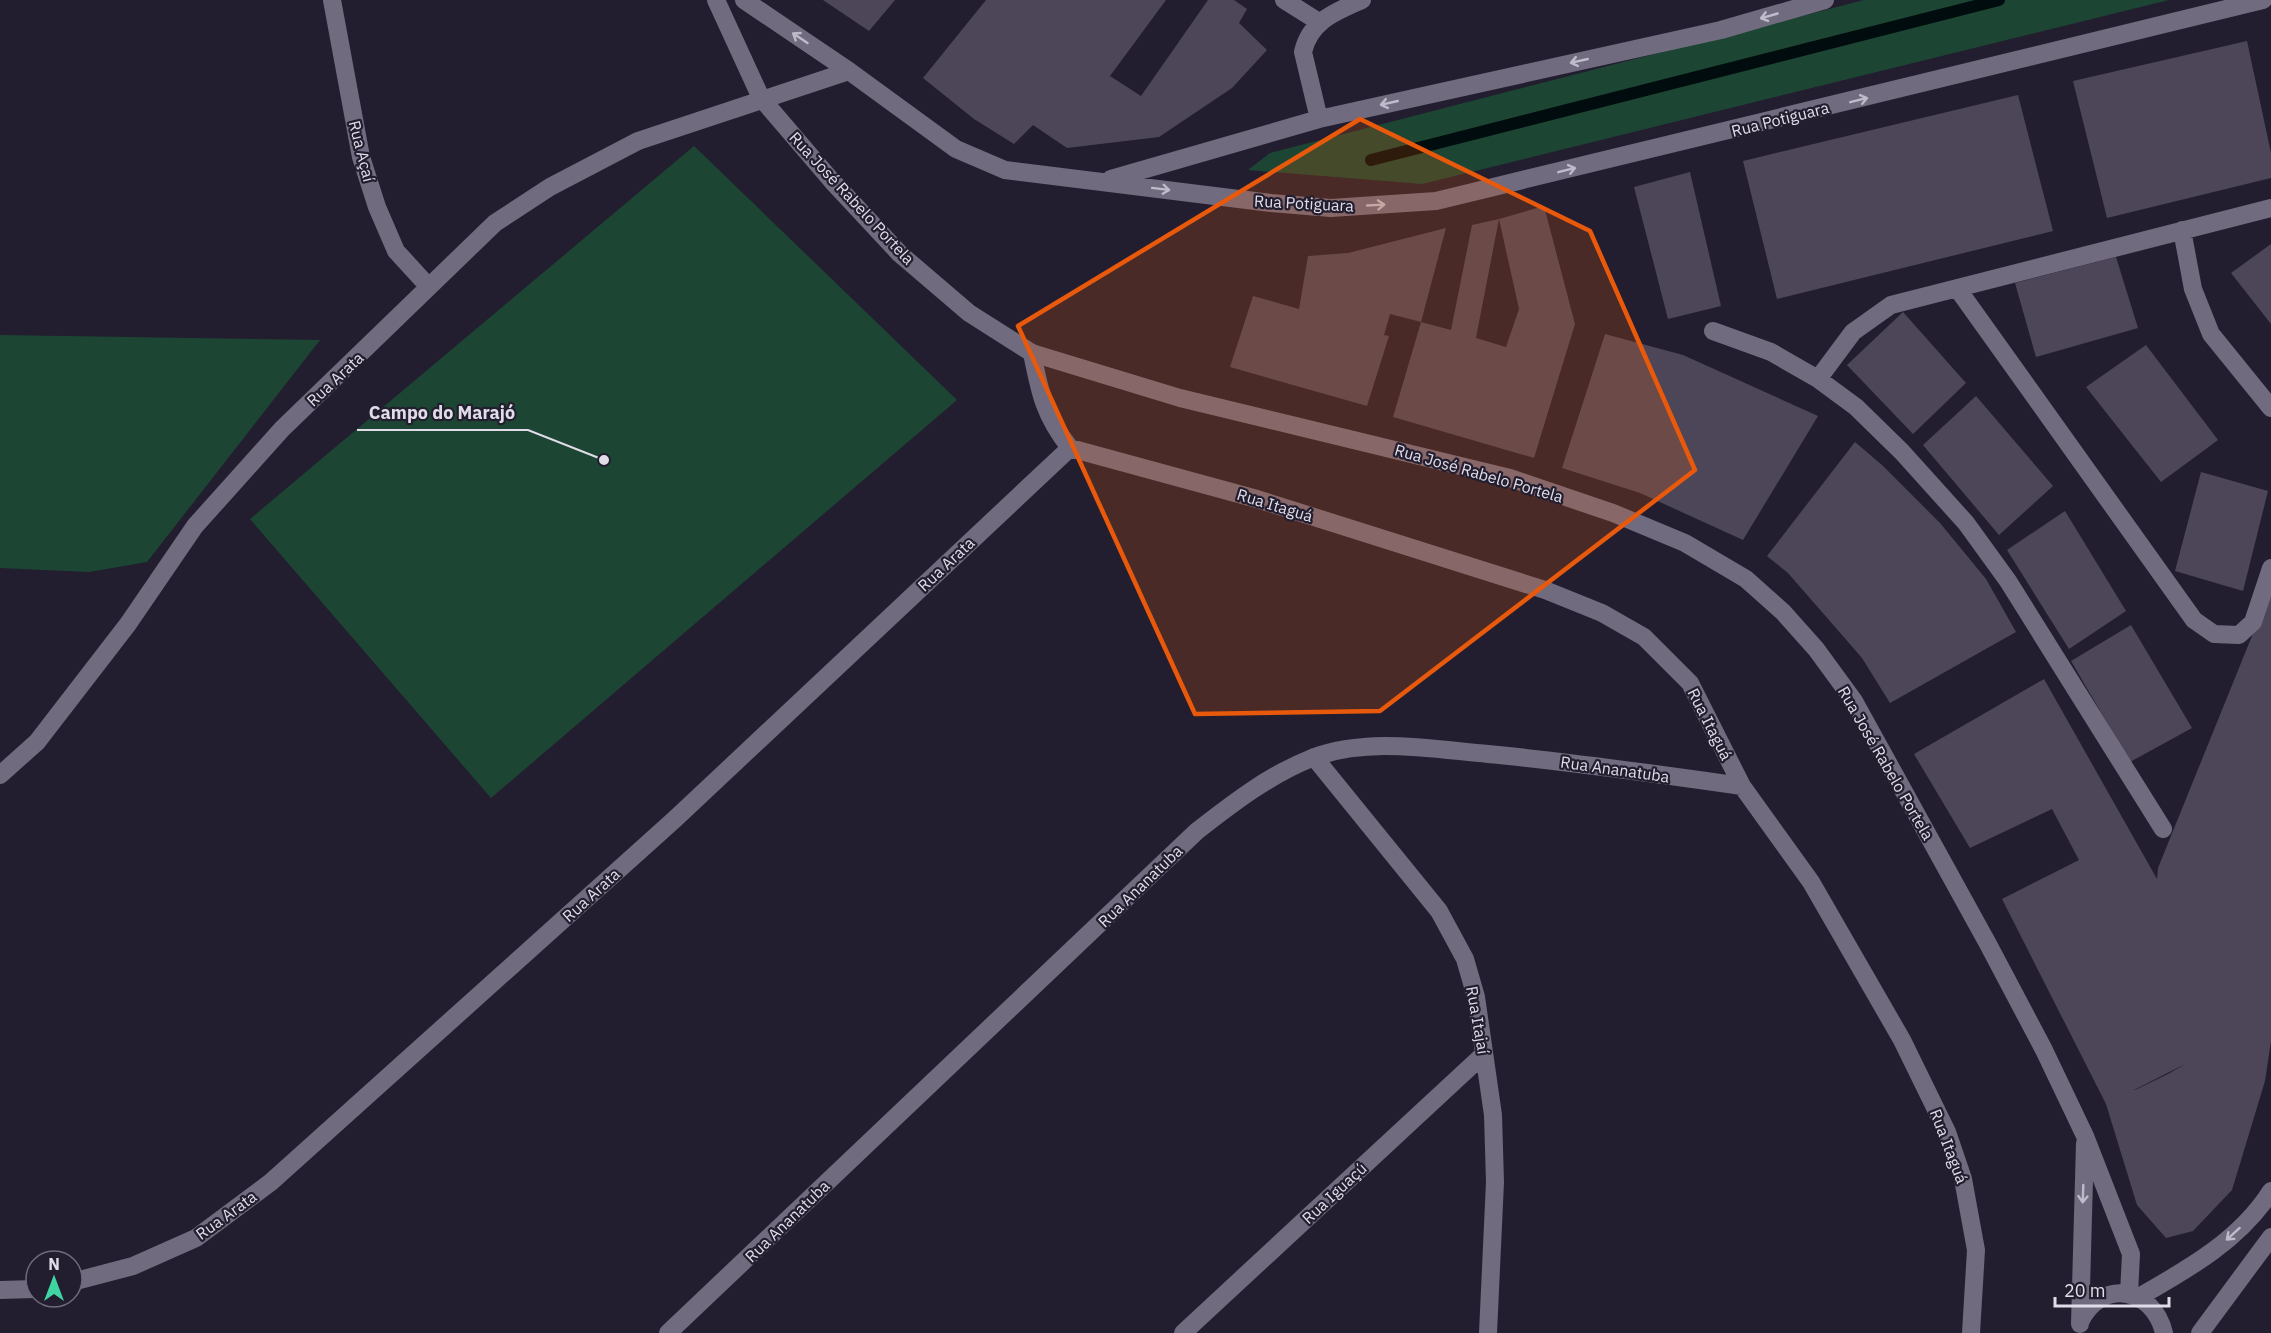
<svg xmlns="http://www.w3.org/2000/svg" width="2271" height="1333" font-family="'IBM Plex Sans',sans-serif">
  <rect width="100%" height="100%" fill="#231e2f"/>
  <path fill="#1c4633" d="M1864,0H2169L1422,184L1248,170L1270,153Z
    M694,146L957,400L491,798L250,519Z
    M0,335L320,340L147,562L89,572L0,568Z"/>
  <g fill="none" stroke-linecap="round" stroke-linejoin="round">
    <path stroke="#000c0d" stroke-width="12" d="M1371,160L1999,0"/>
  </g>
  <path fill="#4d4658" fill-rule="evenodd" d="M823,0H895L869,31Z
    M986,0H1166L1110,76L1141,96L1208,0H1234L1247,9L1239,23L1267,50L1232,88L1159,137L1067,148L1033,125L1014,144L974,119L923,78Z
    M2247,41L2271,153V178L2107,218L2073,81Z
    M2018,95L2053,231L1777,299L1743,161Z
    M1690,172L1721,306L1668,319L1634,187Z
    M1544,206L1575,324L1534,458L1393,417L1421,322L1451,330L1472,225L1499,219L1476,338L1506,347L1519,309L1499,219Z
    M1446,228L1421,322L1390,314L1384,335L1389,336L1367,406L1230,367L1253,296L1299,309L1308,256L1348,253Z
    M2271,244V324L2231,273Z
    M2116,257L2138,328L2036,357L2015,283Z
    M1903,312L1966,383L1913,434L1847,365Z
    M1605,334L1683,355L1818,416L1743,540L1640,493L1562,468Z
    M2146,345L2218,440L2161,482L2086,387Z
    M1976,396L2053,486L1999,535L1923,445Z
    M1855,442L1882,465L1940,523L1986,579L2016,632L1890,703L1862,658L1788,573L1767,556Z
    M2201,472L2268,491L2243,591L2175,571Z
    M2065,511L2126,611L2069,649L2007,550Z
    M2271,589V1041L2265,1081L2232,1190L2193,1231L2166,1238L2137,1205L2106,1104L2002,899L2079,860L2052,809L1970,848L1914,754L2044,679L2157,879L2158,868ZM2187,1063L2168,1074L2135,1090H2134Z
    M2131,625L2192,728L2130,762L2071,661Z"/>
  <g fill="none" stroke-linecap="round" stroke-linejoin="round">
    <path stroke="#716b80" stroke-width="18" d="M332,0L361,157L377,207L396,251L428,286
      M744,0L849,71L956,149L1005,170L1271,203L1331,208L1436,201L2263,0
      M1284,0L1319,22
      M1319,119L1303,52C1310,21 1335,12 1362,0
      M1111,179L1319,119L1721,30L1825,0
      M2182,230L2193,289L2211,334L2271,408
      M1957,288L2194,620L2214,634L2239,635L2253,622L2271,568
      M1713,331L1771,352L1818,379L1856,407L1902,452L1966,523L2008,581L2163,829
      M1032,353C1040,393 1044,415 1070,448L1257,499L1545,590L1602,613L1644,637L1690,683L1742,786L1811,882L1902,1040L1947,1132L1963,1179L1976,1250L1971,1333
      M1818,379L1853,332L1891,305L2271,208
      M1314,757L1439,911L1465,959L1476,997L1493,1115L1495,1182L1488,1333
      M0,775L37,742L128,624L195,526L282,429L495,223L550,187L638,141L849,71
      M72,1282L133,1266L196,1238L271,1182L675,819L1070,448
      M0,1290L36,1289
      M668,1333L1197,831C1233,803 1269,775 1312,758C1367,737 1431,749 1488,754C1573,762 1657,774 1742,786
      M1183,1333L1484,1054"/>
    <path stroke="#716b80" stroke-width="18" d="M716,0L761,98L832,181L900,254L969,313L1032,353L1180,398L1510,478L1613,513L1685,543L1746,579L1783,612L1816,649L1854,701L1988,944L2044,1050L2085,1136L2131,1254L2129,1294
      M2139,1297C2188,1269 2240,1240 2271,1191
      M2080,1322C2101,1278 2153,1287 2164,1333
      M2080,1324L2085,1143
      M2200,1333L2271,1237"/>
  </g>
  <defs><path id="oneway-shaft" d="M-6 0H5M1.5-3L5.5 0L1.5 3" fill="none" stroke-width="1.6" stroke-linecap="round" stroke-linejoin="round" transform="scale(1.5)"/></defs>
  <g stroke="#bfbbca">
    <use href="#oneway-shaft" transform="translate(1769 16) rotate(164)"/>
    <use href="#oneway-shaft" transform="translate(800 38) rotate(-146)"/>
    <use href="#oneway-shaft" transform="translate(1579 61) rotate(167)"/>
    <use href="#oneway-shaft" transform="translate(1859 100) rotate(-14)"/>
    <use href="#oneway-shaft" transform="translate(1389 103) rotate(167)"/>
    <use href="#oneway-shaft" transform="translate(1567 170) rotate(-14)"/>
    <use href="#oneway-shaft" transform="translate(1161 189) rotate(7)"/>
    <use href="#oneway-shaft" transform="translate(1376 205) rotate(-3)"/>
    <use href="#oneway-shaft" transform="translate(2083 1194) rotate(92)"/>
    <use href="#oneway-shaft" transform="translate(2233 1234) rotate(138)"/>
  </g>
  <path fill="#e8590c" fill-opacity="0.2" stroke="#e8590c" stroke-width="4.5" stroke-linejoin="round" d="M1360,119L1590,231L1695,470L1380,711L1195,714L1018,326Z"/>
  <g text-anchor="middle" stroke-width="4.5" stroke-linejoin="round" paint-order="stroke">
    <g font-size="16" fill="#e0dde9" stroke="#231e2f">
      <text transform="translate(1780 119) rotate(-14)" y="6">Rua Potiguara</text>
      <text transform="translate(362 151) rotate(76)" y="6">Rua Açaí</text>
      <text transform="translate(852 198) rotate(47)" y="6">Rua José Rabelo Portela</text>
      <text transform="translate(1304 203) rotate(3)" y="6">Rua Potiguara</text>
      <text transform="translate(335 379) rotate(-43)" y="6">Rua Arata</text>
      <text transform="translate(1479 473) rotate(16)" y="6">Rua José Rabelo Portela</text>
      <text transform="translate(1275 505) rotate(17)" y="6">Rua Itaguá</text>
      <text transform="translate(946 564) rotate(-43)" y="6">Rua Arata</text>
      <text transform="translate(1710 724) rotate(63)" y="6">Rua Itaguá</text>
      <text transform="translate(1886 763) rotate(60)" y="6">Rua José Rabelo Portela</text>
      <text transform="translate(1615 769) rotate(8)" y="6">Rua Ananatuba</text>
      <text transform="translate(1140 886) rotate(-44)" y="6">Rua Ananatuba</text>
      <text transform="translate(591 895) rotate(-42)" y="6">Rua Arata</text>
      <text transform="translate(1478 1020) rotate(80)" y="6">Rua Itajaí</text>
      <text transform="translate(1949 1146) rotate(69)" y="6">Rua Itaguá</text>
      <text transform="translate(1334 1193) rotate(-43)" y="6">Rua Iguaçú</text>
      <text transform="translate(226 1215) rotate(-36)" y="6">Rua Arata</text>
      <text transform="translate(787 1221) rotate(-44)" y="6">Rua Ananatuba</text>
    </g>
  </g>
  <path fill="none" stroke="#e0dde9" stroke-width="2" d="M604 460L528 430H357"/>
  <circle fill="#e0dde9" stroke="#231e2f" stroke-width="2" cx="604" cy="460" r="6"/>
  <g font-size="18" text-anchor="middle" font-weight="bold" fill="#e0dde9" stroke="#231e2f" stroke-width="4.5" stroke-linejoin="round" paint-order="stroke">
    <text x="442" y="419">Campo do Marajó</text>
  </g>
  <g transform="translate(54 1279)"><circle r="28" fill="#231e2f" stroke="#6f6a79" stroke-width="1.5"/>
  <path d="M0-4.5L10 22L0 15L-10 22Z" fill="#3fd4a2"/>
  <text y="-9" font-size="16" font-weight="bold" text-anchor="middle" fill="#e0dde9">N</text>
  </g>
  <path d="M2055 1297v9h114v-9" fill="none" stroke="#e0dde9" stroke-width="3"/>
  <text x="2064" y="1297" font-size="18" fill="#e0dde9" stroke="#231e2f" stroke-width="4.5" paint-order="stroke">20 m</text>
</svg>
